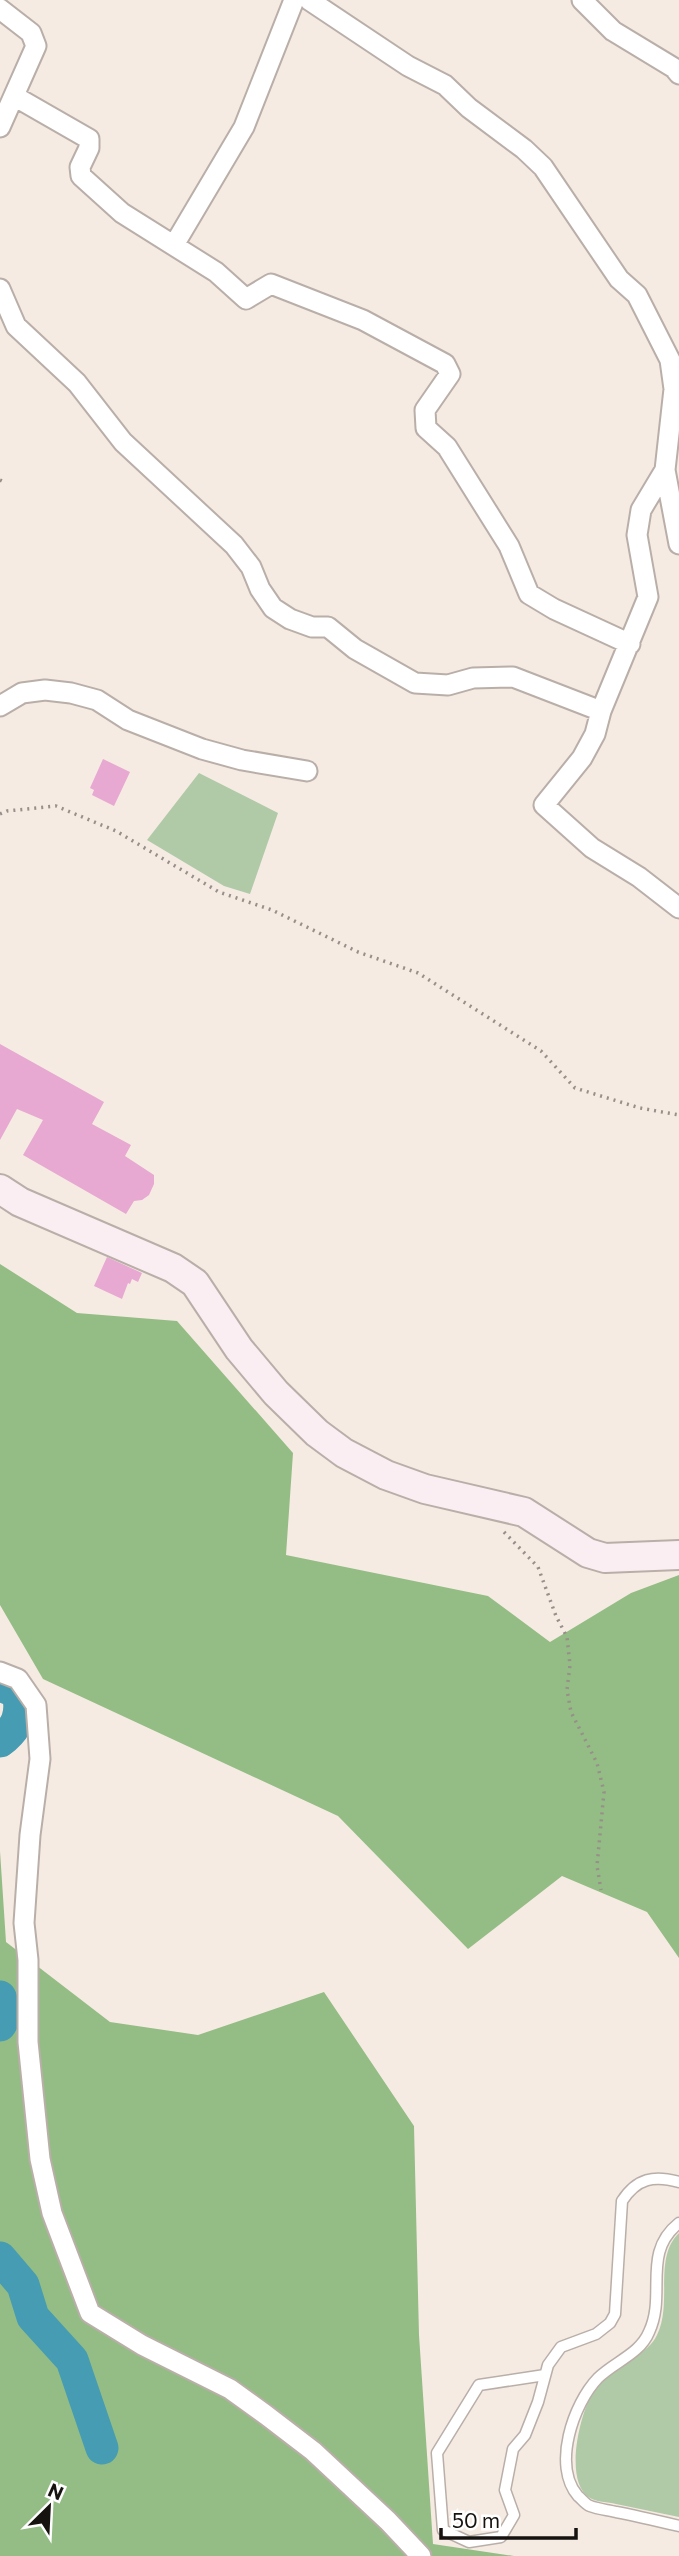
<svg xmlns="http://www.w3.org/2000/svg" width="679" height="2556" font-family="Commissioner,sans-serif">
  <rect width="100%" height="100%" fill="#f6ebe3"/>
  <path fill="#b0caa7" d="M199,773L278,813L250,894L224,886L147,840Z
    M679,2233V2517C658,2513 637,2508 616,2504C608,2502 596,2502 590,2498C563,2482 580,2413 593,2392C597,2386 603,2381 608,2376C622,2362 648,2354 657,2335C673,2303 653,2258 679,2233Z"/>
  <path fill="#94bd85" d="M0,1264L77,1313L177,1321L293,1453L286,1555L488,1596L550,1642L631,1593L679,1575V1958L647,1912L562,1876L468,1949L338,1816L43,1679L0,1605Z
    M0,1851L6,1942L110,2022L198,2035L324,1992L414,2126L419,2335L433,2544L514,2556H0Z"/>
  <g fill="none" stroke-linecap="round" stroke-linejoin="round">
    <path stroke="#469cb2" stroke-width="33" d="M0,1685L18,1692C23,1713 18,1728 0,1741
      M0,1997L6,2015L0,2025
      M0,2258L23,2285L33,2317L72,2360L102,2448"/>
  </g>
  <path fill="#e7a9d1" d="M103,759L130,772L114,806L92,795L94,790L90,788Z
    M0,1044L104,1102L92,1124L131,1145L125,1156L154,1175V1184L149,1195L142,1200L134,1201L126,1214L23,1155L43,1120L17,1109L0,1140Z
    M107,1257L142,1273L138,1282L132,1279L130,1284L128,1283L122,1299L94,1286Z"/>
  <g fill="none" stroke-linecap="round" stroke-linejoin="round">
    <g stroke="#b9afa8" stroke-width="13">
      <path id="lane" d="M679,2223C641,2253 667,2294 649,2332C640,2354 614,2362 598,2378C573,2404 552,2466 578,2496C582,2499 585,2504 590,2506C598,2509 608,2510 616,2512C637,2516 658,2521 679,2526
        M545,2375L479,2385L437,2453L443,2530L469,2542L501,2537L514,2515L505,2490L513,2449L525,2435L538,2402L548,2365L561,2347L596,2334L610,2323L615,2314L622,2201C637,2178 654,2175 679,2182"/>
    </g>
    <g stroke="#b9afa8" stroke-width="23">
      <path id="street" d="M309,0L408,66L445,85L469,108L524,149L543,167L619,279L637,295L670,360L674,389L665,470L679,544
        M582,0L613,31L674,68L679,74
        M0,9L31,33L36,46L0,127
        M14,96L89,139V148L80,167L81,176L122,213L216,272L246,299L271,284L363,320L445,364L450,374L425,410L426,428L447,447L509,546L529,594L554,609L630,644
        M174,245L244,127L294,0
        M0,289L16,326L77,383L123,442L234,545L251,567L260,589L273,608L290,619L312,627H328L355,649L415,683L448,685L473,678L513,677L601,711
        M665,470L641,510L637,535L648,597L601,711L595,734L582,758L544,805L592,848L639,877L679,908
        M0,706L22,693L45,690L71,693L97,700L128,720L202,749L242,760L307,771
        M0,1672L18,1679L36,1705L40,1759L30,1835L24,1923L28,1960V2042L40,2159L52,2213L90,2313L142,2345L230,2389L266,2415L313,2451L388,2521L421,2556"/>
    </g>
    <g stroke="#b9afa8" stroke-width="32">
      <path id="secondary" d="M0,1189L20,1202L173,1268L195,1283L239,1349L276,1393L317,1433L344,1453L386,1475L425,1489L524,1512L588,1553L605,1558L679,1555"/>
    </g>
    <path stroke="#978f89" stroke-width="3.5" stroke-dasharray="2 5" stroke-linecap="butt" d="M0,480L2,481
      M0,814L7,811L56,806L116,831L219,892L272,910L358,952L418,973L541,1051L575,1088L640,1108L679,1115
      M504,1532L538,1567L556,1616L567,1637L570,1665L567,1690L571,1712L597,1763L604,1792L597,1866L601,1890"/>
    <use href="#lane" stroke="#fff" stroke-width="10"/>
    <use href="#street" stroke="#fff" stroke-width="19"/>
    <use href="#secondary" stroke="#fbeef2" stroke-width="28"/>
  </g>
  <g transform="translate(49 2507) rotate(24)" stroke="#ffffff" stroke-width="5" paint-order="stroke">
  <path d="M0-5L12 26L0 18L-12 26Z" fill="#161210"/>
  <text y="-10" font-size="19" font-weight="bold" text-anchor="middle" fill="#161210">N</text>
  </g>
  <path d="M441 2528v10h135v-10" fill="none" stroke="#161210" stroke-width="3.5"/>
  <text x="452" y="2528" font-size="21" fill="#161210" stroke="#ffffff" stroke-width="5" paint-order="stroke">50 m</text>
</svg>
